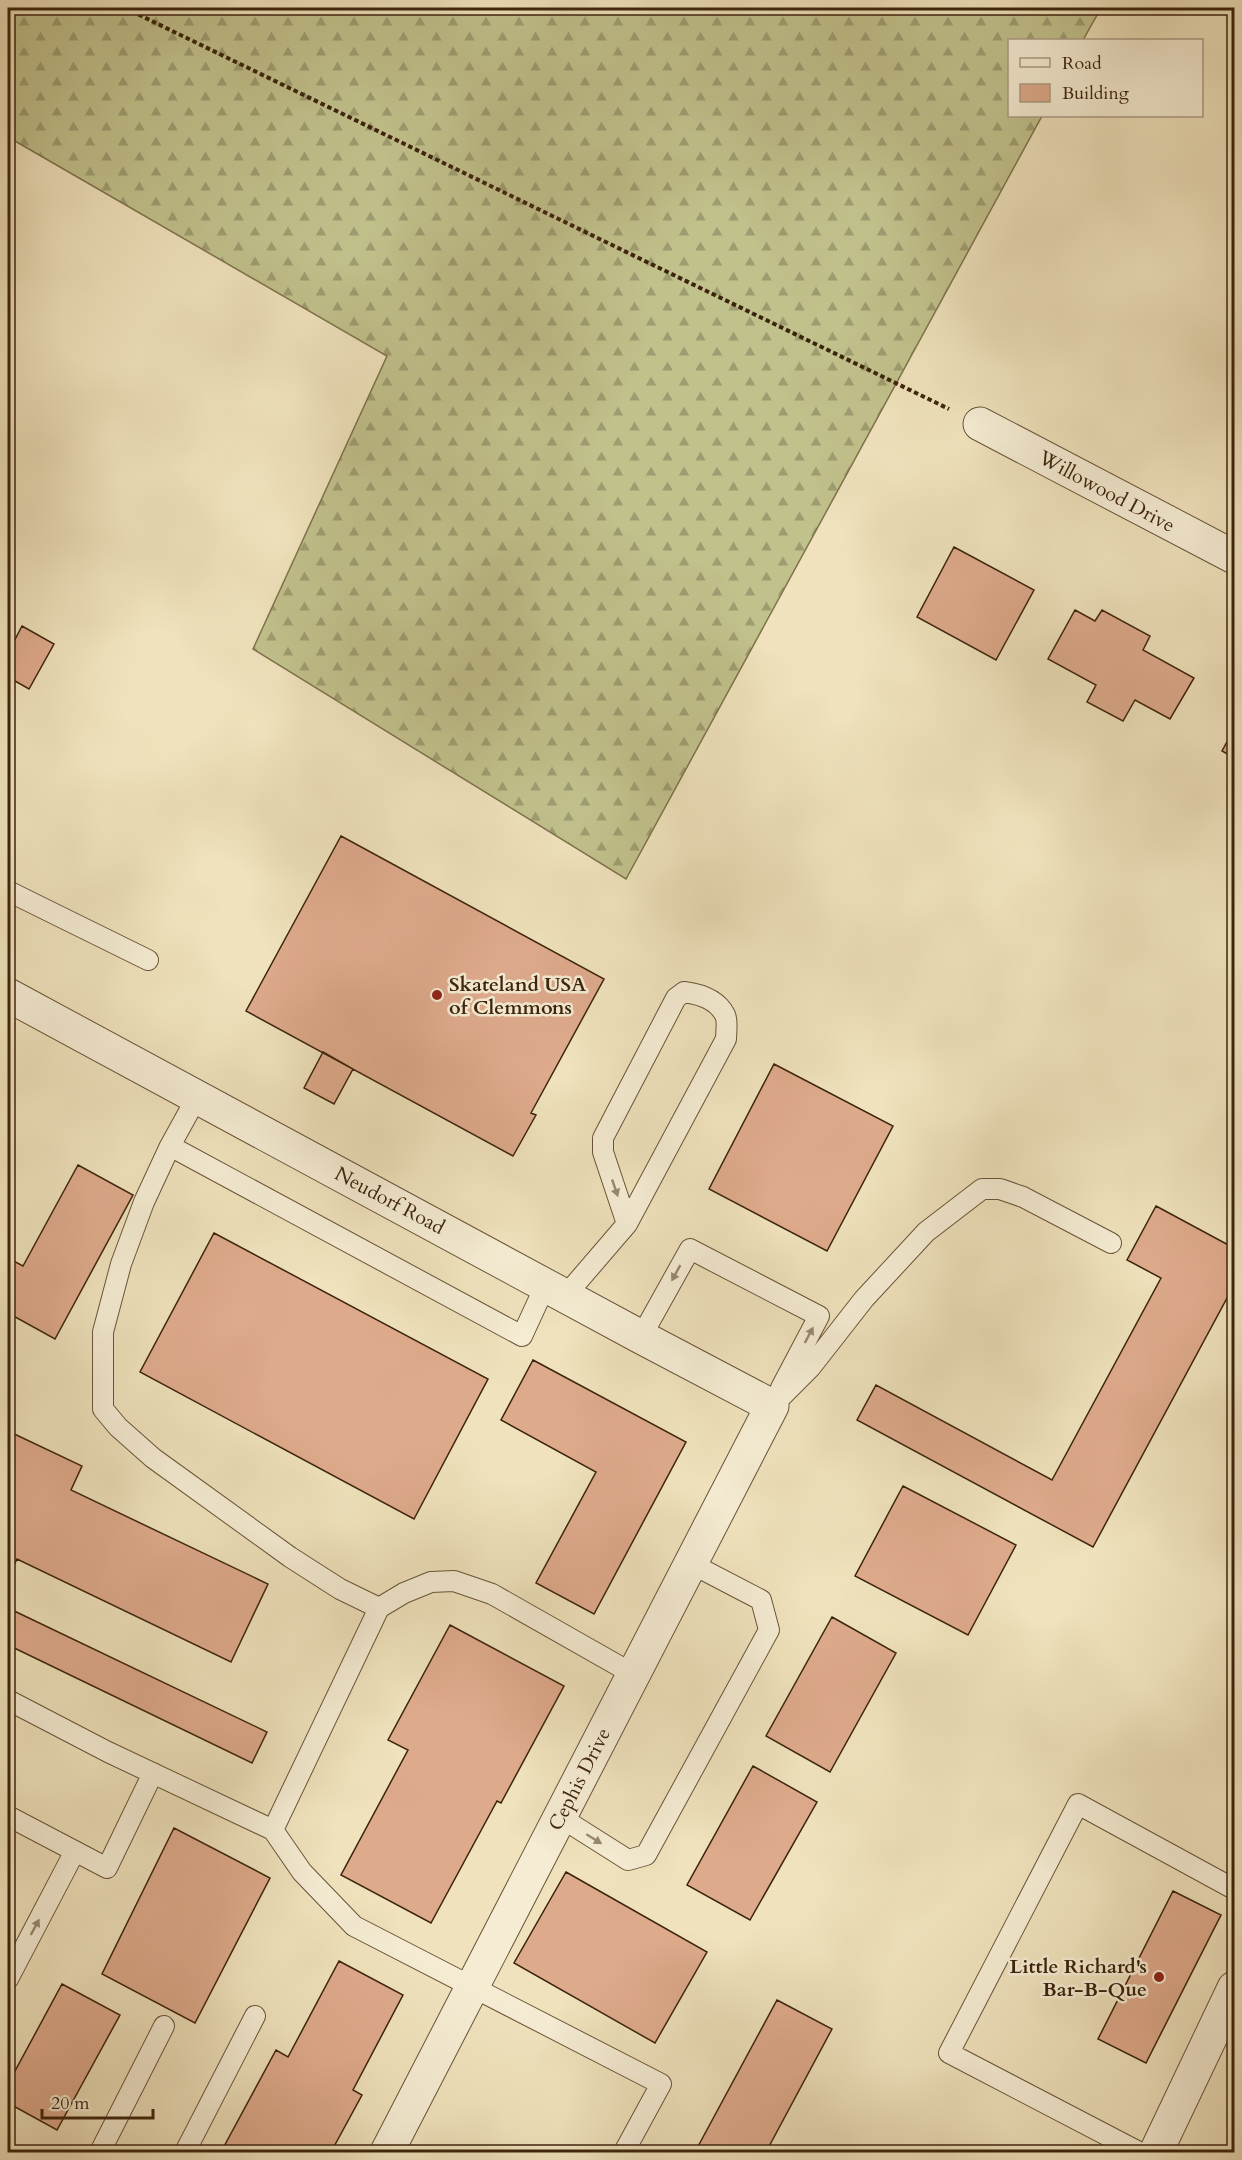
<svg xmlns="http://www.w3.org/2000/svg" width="1242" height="2160" font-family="Cardo,serif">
  <defs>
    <pattern id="forest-firs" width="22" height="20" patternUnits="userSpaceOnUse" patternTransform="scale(1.5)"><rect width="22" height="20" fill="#c1c18c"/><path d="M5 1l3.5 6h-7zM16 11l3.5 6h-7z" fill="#9e9d71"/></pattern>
  </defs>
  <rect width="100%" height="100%" fill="#efe2bc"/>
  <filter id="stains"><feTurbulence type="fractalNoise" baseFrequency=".00333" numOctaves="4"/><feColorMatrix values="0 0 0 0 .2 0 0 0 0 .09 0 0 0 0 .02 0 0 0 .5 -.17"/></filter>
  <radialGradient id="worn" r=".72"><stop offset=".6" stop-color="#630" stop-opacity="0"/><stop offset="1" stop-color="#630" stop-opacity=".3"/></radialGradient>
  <path fill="url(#forest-firs)" stroke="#7e724c" stroke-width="1.5" d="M8,8H1101L1083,40H1010V116H1042L626,879L253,649L387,356L8,137Z"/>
  <path fill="#deaa8c" stroke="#3c240c" stroke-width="1.5" d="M954,547L1034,590L996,660L917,617Z
    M1075,610L1095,621L1102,610L1150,636L1143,650L1194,678L1170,719L1135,700L1123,721L1087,702L1096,685L1048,659Z
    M22,626L54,644L29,689L8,677V653Z
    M1234,729V758L1222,751Z
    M341,836L604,979L531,1113L536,1115L513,1156L246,1011Z
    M323,1052L353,1069L334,1104L304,1088Z
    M774,1064L893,1126L827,1251L709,1189Z
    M78,1165L133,1195L55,1339L8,1313V1303L13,1293L8,1290V1258L23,1266Z
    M1156,1206L1234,1248V1285L1093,1547L857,1420L876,1385L1052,1480L1161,1278L1127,1260Z
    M214,1233L488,1379L414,1519L140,1372Z
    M533,1360L686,1442L594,1614L536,1583L596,1472L501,1420Z
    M8,1431L82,1466L71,1490L268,1584L231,1662L17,1559L8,1578Z
    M903,1486L1016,1545L968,1635L855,1576Z
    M8,1608L267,1732L252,1763L8,1645Z
    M832,1617L896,1653L830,1772L766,1736Z
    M450,1625L564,1686L501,1803L497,1801L431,1923L341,1875L408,1750L388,1740Z
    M753,1766L817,1802L750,1920L687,1885Z
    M174,1828L270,1878L195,2023L102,1974Z
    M566,1872L707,1952L655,2043L514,1963Z
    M1173,1891L1221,1915L1146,2063L1098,2039Z
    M339,1961L403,1995L353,2090L362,2095L331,2152H221L276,2050L288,2057Z
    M62,1984L120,2015L57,2130L8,2103V2084Z
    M777,2000L832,2029L766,2152H695Z"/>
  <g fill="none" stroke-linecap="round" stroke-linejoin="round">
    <g stroke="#695438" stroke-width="22">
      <path id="service" d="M8,891L148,960
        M197,1097L170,1146L144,1202L121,1264L103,1332V1409L118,1427L153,1458L290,1557L340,1589L379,1608L404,1593L431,1582L454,1581L492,1594L633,1674
        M170,1146L522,1336L546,1284
        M566,1295L627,1224L726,1039C726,1032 728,1021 725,1015C717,999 700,994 684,992L676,998L603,1138V1152L627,1224
        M641,1337L690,1249L819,1316L781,1388
        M772,1406L810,1368L864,1299L926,1232L982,1189H1000L1023,1197L1111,1243
        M8,1700L108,1752L273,1830L302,1872L354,1926L661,2084L624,2152
        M8,1816L107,1868L153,1773
        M560,1817L628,1860L646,1855L769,1630L761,1600L690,1563
        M273,1830L379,1608
        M8,1979L75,1851
        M100,2152L164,2026
        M185,2152L255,2016
        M1139,2152L949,2053L1078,1804L1234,1889"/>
    </g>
    <g stroke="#695438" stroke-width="35">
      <path id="minor" d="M980,424L1234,557
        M8,995L641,1337L772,1406L387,2152
        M1156,2152L1234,1988"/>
    </g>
    <path stroke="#3c240c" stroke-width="4" stroke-dasharray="4.5 3" stroke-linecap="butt" d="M125,8L949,409"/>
    <use href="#service" stroke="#f5ecd3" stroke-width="20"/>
    <use href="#minor" stroke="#f5ecd3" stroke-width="33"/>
  </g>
  <defs><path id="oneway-solid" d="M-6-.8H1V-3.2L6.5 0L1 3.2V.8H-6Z" transform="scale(1.5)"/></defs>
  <g fill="#988870">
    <use href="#oneway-solid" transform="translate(615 1188) rotate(71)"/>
    <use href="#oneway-solid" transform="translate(676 1273) rotate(119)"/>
    <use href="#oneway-solid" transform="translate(809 1335) rotate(-62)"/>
    <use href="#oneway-solid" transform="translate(594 1839) rotate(32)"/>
    <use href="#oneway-solid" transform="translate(35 1927) rotate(-62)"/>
  </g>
  <g fill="#8f2418" stroke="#f5ecd3" stroke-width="2">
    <circle cx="437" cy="995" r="6"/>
    <circle cx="1159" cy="1977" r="6"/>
  </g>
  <g text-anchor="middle" stroke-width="5" stroke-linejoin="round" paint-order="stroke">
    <g font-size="20" fill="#3c240c" stroke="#f5ecd3">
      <text transform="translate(1107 491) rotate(28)" y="7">Willowood Drive</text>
      <text transform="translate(390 1200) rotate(28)" y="7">Neudorf Road</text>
      <text transform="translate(579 1779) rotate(-63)" y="7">Cephis Drive</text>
    </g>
    <g font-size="20" font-weight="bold" fill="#3c240c" stroke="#f5ecd3" text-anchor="start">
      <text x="449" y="991">Skateland USA<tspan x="449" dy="23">of Clemmons</tspan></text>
      <text x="1147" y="1973" text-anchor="end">Little Richard's<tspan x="1147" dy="23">Bar-B-Que</tspan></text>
    </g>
  </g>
  <rect width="1242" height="2160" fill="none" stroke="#efe2bc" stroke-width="30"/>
  <rect x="9" y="9" width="1224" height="2142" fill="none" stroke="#3c240c" stroke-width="3"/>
  <rect x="15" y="15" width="1212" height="2130" fill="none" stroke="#3c240c" stroke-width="1.5"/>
  <rect x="1008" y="39" width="195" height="78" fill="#f5ecd3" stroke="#ab9c83" stroke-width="1.5"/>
  <rect x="1020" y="58" width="30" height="9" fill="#f5ecd3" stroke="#ab9c83" stroke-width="1.5"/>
  <text x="1062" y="69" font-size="18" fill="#3c240c">Road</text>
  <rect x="1020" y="84" width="30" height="18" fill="#deaa8c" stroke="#ab9c83" stroke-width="1.5"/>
  <text x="1062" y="99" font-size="18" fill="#3c240c">Building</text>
  <path d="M42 2109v9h111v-9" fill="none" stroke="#3c240c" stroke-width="3"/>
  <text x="51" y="2109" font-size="18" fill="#3c240c" stroke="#f5ecd3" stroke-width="4.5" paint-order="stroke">20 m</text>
  <rect width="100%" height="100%" filter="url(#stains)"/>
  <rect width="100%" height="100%" fill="url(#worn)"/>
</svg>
